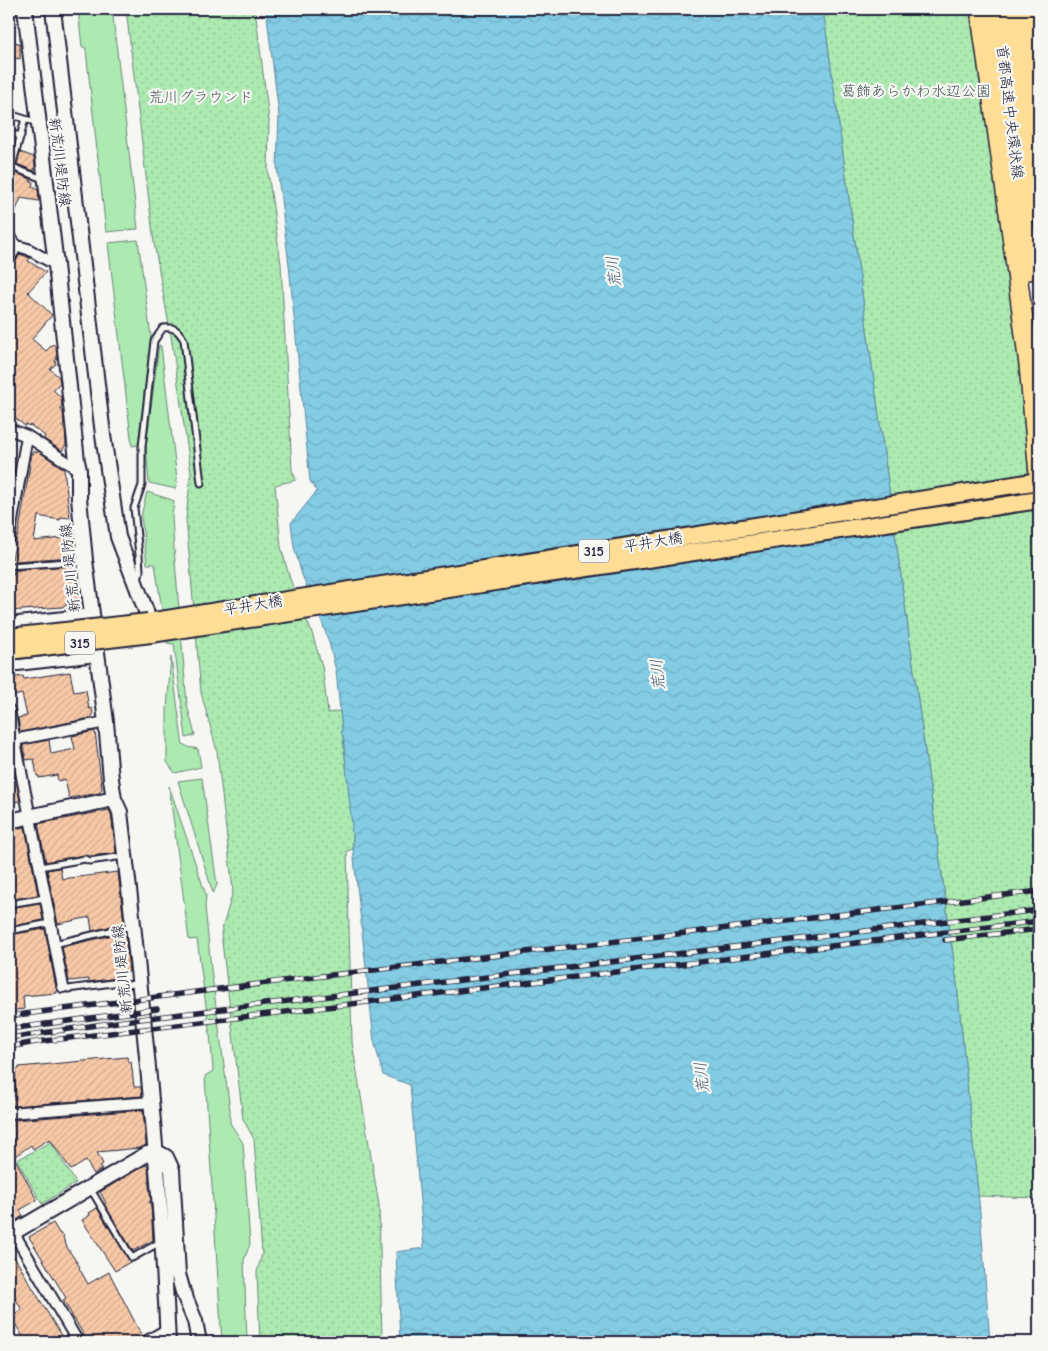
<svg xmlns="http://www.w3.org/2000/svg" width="1048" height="1351" font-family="'Comic Neue','Klee One',sans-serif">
  <defs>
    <pattern id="park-dots" width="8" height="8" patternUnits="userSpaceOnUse" patternTransform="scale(1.25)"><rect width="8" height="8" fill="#aceab1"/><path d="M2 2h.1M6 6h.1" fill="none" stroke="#94c899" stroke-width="1.8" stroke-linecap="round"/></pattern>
    <pattern id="water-waves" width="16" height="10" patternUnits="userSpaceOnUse" patternTransform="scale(1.25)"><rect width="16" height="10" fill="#83cce4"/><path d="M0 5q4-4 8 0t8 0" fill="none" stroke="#71afc4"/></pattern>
    <pattern id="building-hatch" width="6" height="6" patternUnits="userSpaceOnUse" patternTransform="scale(1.25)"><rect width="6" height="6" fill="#f8c9a7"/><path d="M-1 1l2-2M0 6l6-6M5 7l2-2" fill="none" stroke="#d4ac91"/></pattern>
  </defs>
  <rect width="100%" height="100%" fill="#f6f6f2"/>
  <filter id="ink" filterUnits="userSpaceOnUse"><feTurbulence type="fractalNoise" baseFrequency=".02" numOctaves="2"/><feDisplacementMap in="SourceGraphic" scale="10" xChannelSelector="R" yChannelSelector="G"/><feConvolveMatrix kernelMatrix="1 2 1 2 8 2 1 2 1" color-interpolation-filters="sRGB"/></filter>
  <g filter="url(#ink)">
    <path fill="#aceab1" stroke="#678676" d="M78,9H112L138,229L106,232L86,50L85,47H82Z
      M138,240L151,337L138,445L132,446L108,243Z
      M159,345L161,346L177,479L176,489L149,483L146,447Z
      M147,492L172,500L174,502L172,516L174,549L187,705L195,735L186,738L174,644L167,643L155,564H147L141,516Z
      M171,657L182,740L183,744L188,747L198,749L201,767L175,773L167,762V709Z
      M202,778L217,885L213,893L178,781Z
      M169,786L206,895L205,906L211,969L230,1110V1123L243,1143L250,1244L244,1260L247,1342H222L205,1076L213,1071L211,1043L197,939L189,940Z"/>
    <path fill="url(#park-dots)" stroke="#678676" d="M126,9H255L269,120L268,172L281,264L292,470L296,480L275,485L281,547L290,579L312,633L322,666L328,713L340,711L353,827L351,830L353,834V849L347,851L352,1042L379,1205L382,1342H260L257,1272L262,1254L254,1139L243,1119L221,933L233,891L217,751L201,693L186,518L191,473L171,336L154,243Z
      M823,9H987L1039,412V1198L978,1196L957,984Z
      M51,1142L76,1183L42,1204L17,1160Z"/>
    <path fill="url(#water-waves)" stroke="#5c88a0" d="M266,9H823L957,984L980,1212L990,1342H400L396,1252L424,1248L410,1085L383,1075L374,1041L353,849V834L351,830L352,827L343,735L341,733L342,730L336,671L330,646L322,622L302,575L294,547L291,523L317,491L310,481L289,265L277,167L279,115Z"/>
    <path fill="url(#building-hatch)" stroke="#22223b" d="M9,39L20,44V59L9,57Z
      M20,152L34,157L35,166L34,171L17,164Z
      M15,173L31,179L30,181L33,182L32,187H36V189L38,190L39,201L21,198L9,227V181L12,180Z
      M20,254L30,258L28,261L46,272L28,292L52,315L32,339L46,351L53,344L56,347L57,358L55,361L56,364L50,369L59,377L60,383L53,390L61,397L62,406L60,409L63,411L64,424L62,427L65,428L66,445L62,451L44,439L45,436L30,425L29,426L26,424L25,426L9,413V266L15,263Z
      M34,451L37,453L38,451L64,469L70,518L61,517L60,520L38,516L34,541L72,537L73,551L71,553L72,557L15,561L12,558L19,530L32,453L33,454Z
      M73,566L79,597L76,601L67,602V605L62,607L9,611L10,576L14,575L13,572L24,569Z
      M70,672L74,692L86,690L89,709L92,708L93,715L91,718L20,732L18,718L27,716L22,694L14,696L10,678L23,676L24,679Z
      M95,731L102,789L99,793L69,798L65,779L58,781L57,775L39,778V776H37L34,759L26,760L23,745L49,740L51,754L75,749L72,736Z
      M14,770L20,801L9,803V771Z
      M109,810L111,814L116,853L90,856L84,855L46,862L38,824Z
      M25,827L38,895L9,900V830Z
      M60,868L62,879L118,872L124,923L92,931L90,917L58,924L47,870Z
      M40,903L43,920L9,927V908Z
      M45,929L57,993L23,996L24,1009L10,1011L9,935Z
      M125,932L129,972L116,974L117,978L89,982V979L69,981L62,947Z
      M127,1057L128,1062L131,1061L134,1087H141L142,1096L13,1106L12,1099H16L15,1073H16V1069H19V1067Z
      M143,1110L146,1145L140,1148L97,1152L103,1164L100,1166L102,1169L94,1174L86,1161L71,1170L50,1139L33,1149L31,1145L14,1157L37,1200L20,1210L23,1216L15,1221L11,1219L9,1214V1132L15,1142L14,1120Z
      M145,1165L148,1166L149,1181L148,1182L149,1185L151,1201L149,1202L151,1206L153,1240L133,1251L104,1204L106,1203L100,1192Z
      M97,1208L130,1262L115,1271L82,1220L90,1215L89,1213Z
      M53,1223L59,1233L64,1236L63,1238L68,1249L80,1267L79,1268L88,1284L109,1272L142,1336L139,1338L132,1342H88L63,1300L66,1298L29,1237Z
      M9,1248L65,1342H26L11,1317L22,1310L9,1288Z"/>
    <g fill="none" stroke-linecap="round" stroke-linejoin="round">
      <g stroke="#22223b" stroke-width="9">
        <path id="lane" d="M9,14L15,9
          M9,114L38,123
          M9,133L21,136
          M9,166L43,179
          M9,177L25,119
          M9,566L83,561
          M138,580L140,571L139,555L134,508L142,485V447L154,341L163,328C175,327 178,330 184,340L201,483
          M40,867L85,859L89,861L124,856
          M9,904L45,898
          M9,931L50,923
          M54,944L127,927L132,928
          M63,987L68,989L120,982L121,985L137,984
          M90,1188L132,1258L160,1242"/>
      </g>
      <g stroke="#22223b" stroke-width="14">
        <path id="street" d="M9,236L17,246
          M9,259L17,246L28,249L56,265
          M9,429L27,436L79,470
          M9,538L27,436
          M9,623L92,614
          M9,666L97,656
          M9,710L63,987
          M14,740L106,722
          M9,1113L152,1102
          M9,1225L78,1342
          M145,1342L168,1329"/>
      </g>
      <g stroke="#22223b" stroke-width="18">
        <path id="secondary" d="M25,9L56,265L77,461L79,470V498L85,560L106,722L111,779L114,799L120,812C141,988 160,1165 168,1342
          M53,9L103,435L118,537L146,611L148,622
          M9,821L114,799
          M157,1152L166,1157L172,1170L178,1274L183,1292L195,1321L199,1342
          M9,1235L147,1154L157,1152"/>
      </g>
      <g stroke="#22223b" stroke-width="20">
        <path id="primary" d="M148,622L1039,481
          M151,634L1039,500"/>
      </g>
      <g stroke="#22223b" stroke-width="22">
        <path id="highway" d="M980,9L1010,220L1029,365L1039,474
          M997,9L1029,270
          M1012,9L1039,213
          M1028,9L1039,98"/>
      </g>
      <use href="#lane" stroke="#f6f6f2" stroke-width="5"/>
      <use href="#street" stroke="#f6f6f2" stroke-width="10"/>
      <use href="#secondary" stroke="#f6f6f2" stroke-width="14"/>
      <use href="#primary" stroke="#fede96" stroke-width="16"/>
      <use href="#highway" stroke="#fede96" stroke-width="19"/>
      <g stroke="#22223b" stroke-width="5.5">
        <path id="rail" d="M945,940L1039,929
          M9,1016L298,979L1039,891
          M9,1029L157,1009
          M9,1038L124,1021L1039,910
          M9,1047L36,1042L1039,921"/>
      </g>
      <use href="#rail" stroke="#f6f6f2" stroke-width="4" stroke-dasharray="11" stroke-linecap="butt"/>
      <g stroke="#22223b" stroke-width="20" stroke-linecap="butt">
        <path id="primary-bridge" d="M9,637L148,622
          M9,651L151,634"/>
      </g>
      <use href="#primary-bridge" stroke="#fede96" stroke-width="16"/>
    </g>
  </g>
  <g text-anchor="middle" stroke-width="4.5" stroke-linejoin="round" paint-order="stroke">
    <g fill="#f6f6f2" stroke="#626272" stroke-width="1">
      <rect x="579" y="539.5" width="30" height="23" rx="4"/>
      <rect x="65" y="631.5" width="30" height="23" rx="4"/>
    </g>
    <g font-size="14" font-weight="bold" fill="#22223b">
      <text x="594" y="556">315</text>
      <text x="80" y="648">315</text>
    </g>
    <g font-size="15" fill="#445458" stroke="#f6f6f2">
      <text x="916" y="96">葛飾あらかわ水辺公園</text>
      <text x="201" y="102">荒川グラウンド</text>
    </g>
    <g font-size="15" fill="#22223b" stroke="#f6f6f2">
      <text transform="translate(1010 112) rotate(83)" y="5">首都高速中央環状線</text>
      <text transform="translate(60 162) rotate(83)" y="5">新荒川堤防線</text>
      <text transform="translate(653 542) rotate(-9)" y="5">平井大橋</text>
      <text transform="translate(70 568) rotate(-96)" y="5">新荒川堤防線</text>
      <text transform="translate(253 605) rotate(-9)" y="5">平井大橋</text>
      <text transform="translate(122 969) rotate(-96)" y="5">新荒川堤防線</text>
    </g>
    <g font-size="16" font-style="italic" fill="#3f556e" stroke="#f6f6f2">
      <text transform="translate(613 272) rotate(-96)" y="6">荒川</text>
      <text transform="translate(657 675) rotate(-96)" y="6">荒川</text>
      <text transform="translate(701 1078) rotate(-96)" y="6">荒川</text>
    </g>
  </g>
  <rect width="1048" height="1351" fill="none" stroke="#f6f6f2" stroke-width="30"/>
  <rect x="15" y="15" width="1018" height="1321" fill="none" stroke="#22223b" stroke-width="2" filter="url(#ink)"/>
</svg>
